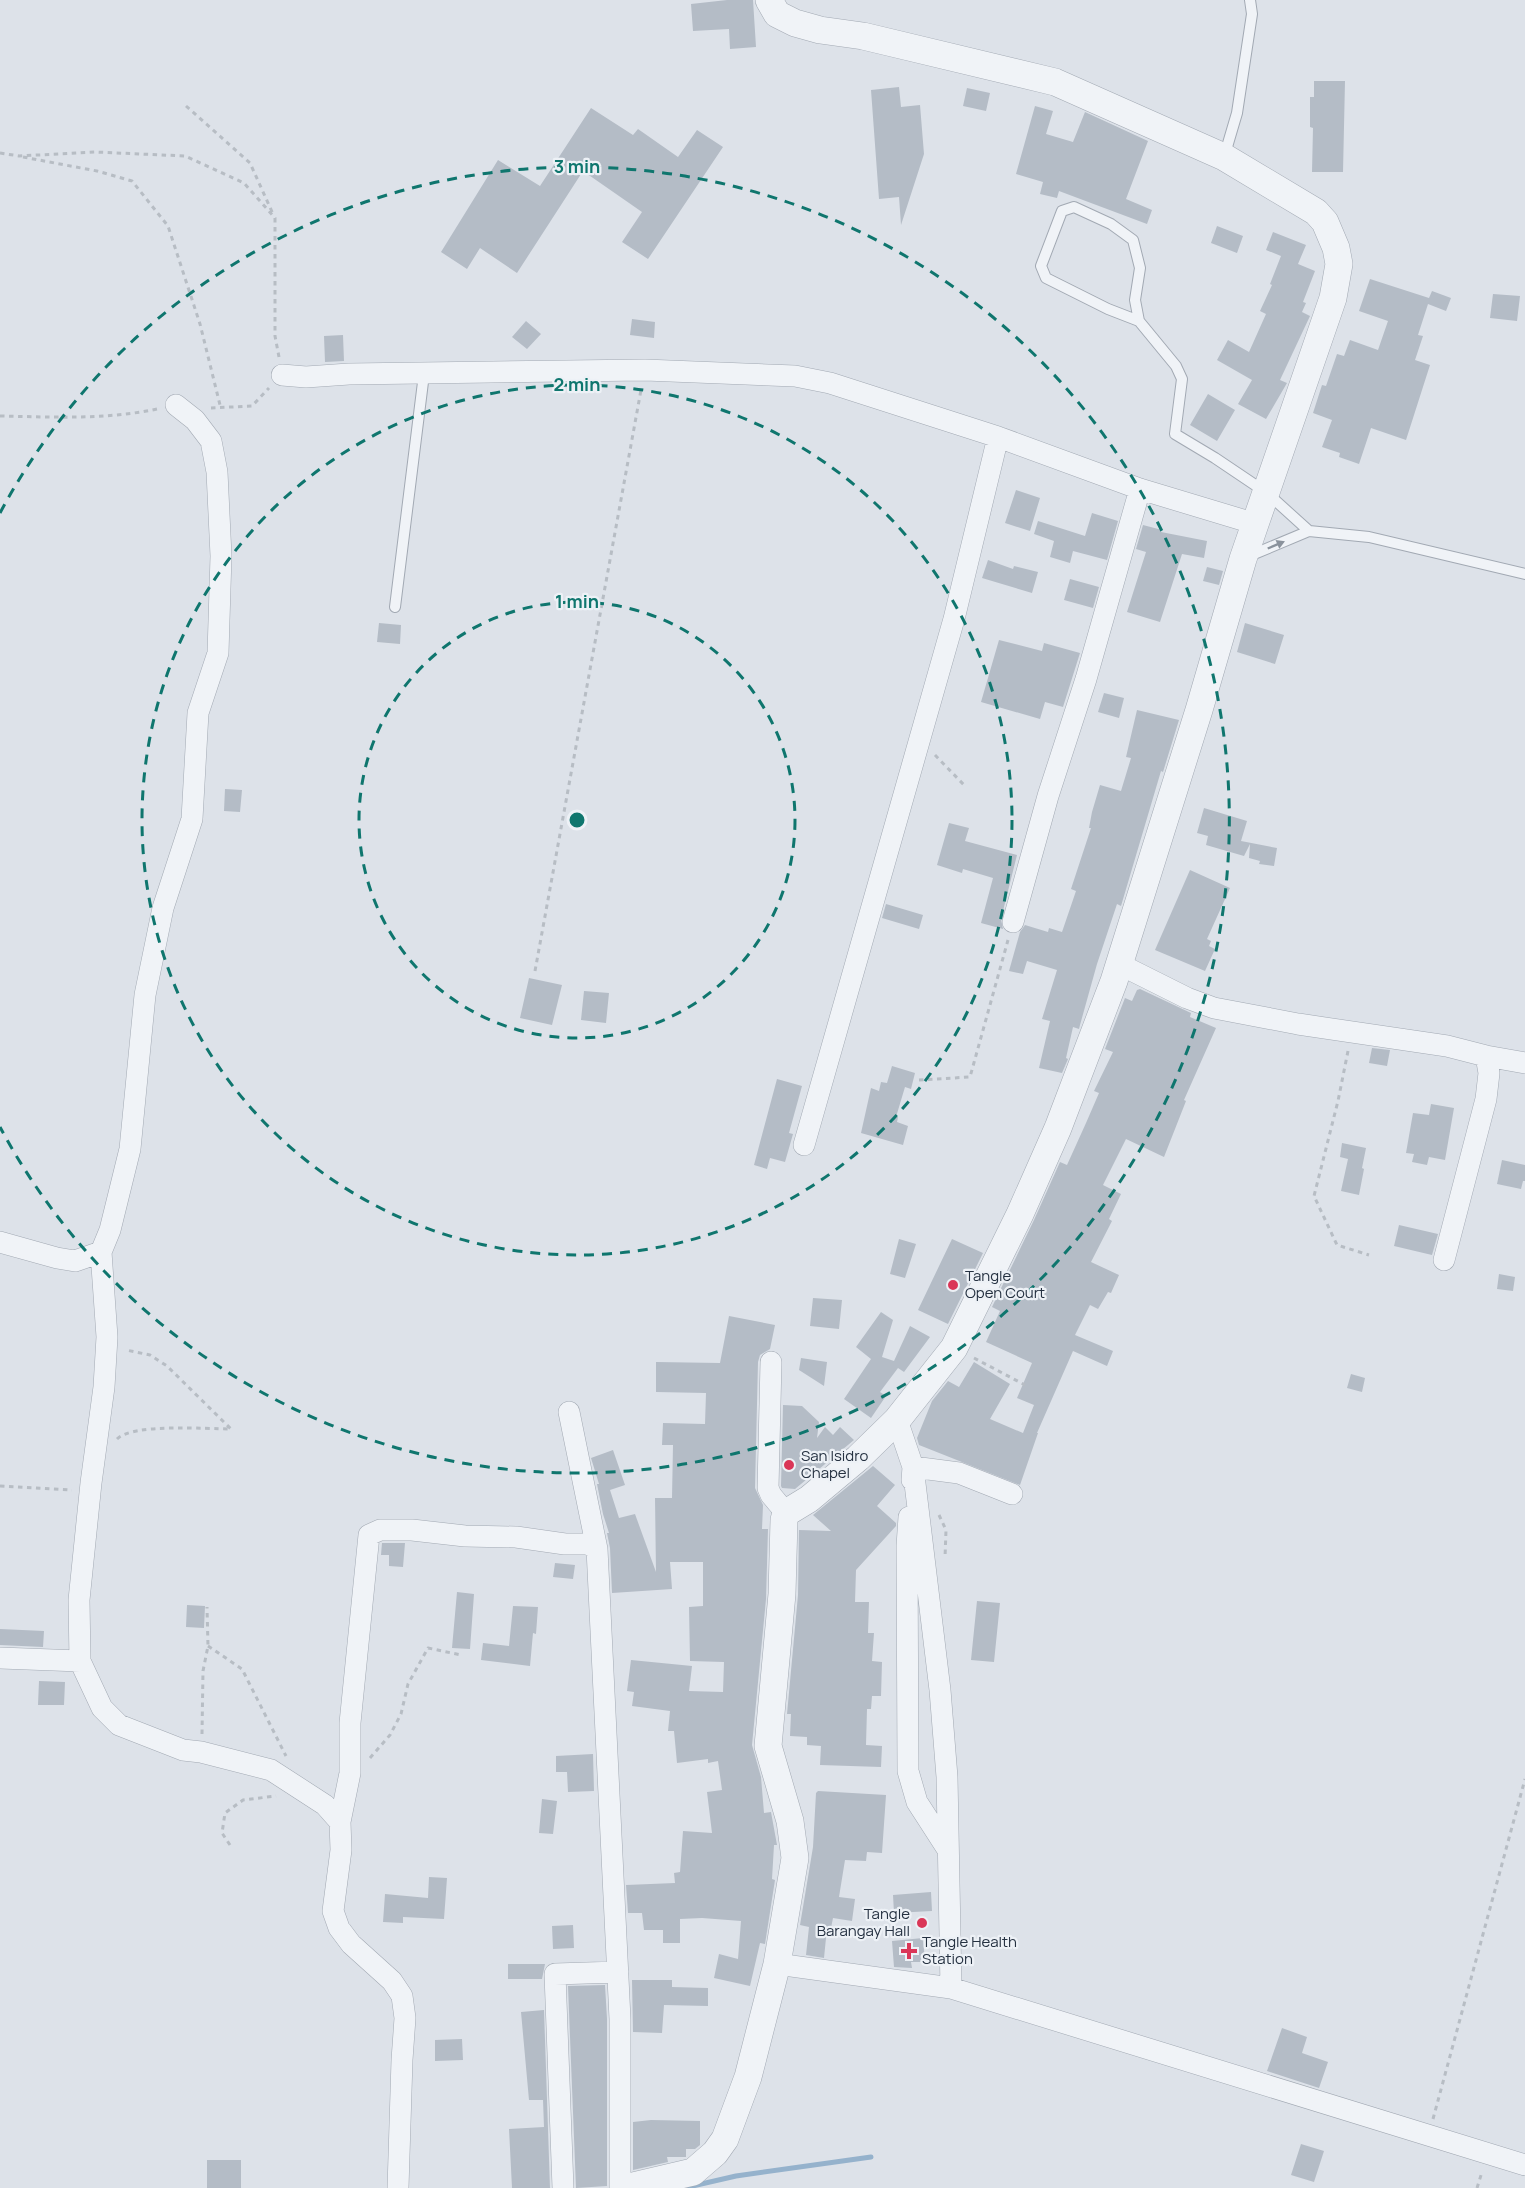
<svg xmlns="http://www.w3.org/2000/svg" width="1525" height="2188" font-family="Manrope,sans-serif">
  <rect width="100%" height="100%" fill="#dde2e9"/>
  <g fill="none" stroke-linecap="round" stroke-linejoin="round">
    <path stroke="#95b2cc" stroke-width="5" d="M684,2188L736,2176L871,2157"/>
  </g>
  <path fill="#b4bcc6" d="M727,0H753L756,47L730,49L729,29L693,31L691,4Z
    M1314,81H1345L1343,172H1312L1313,128L1310,127V97H1314Z
    M899,87L901,107L920,105L924,154L901,225L899,197L879,199L871,90Z
    M967,88L990,93L986,111L963,106Z
    M1035,106L1053,111L1046,134L1073,142L1085,112L1148,141L1126,199L1152,210L1147,224L1059,191L1057,198L1040,194L1043,182L1016,174Z
    M591,108L633,135L638,129L678,157L697,130L723,147L648,259L622,242L642,212L583,171L517,273L480,248L467,269L441,252L498,160L540,186Z
    M1217,226L1243,236L1237,253L1211,243Z
    M1273,232L1306,245L1298,264L1315,271L1303,302L1306,303L1302,312L1310,316L1280,380L1287,383L1266,419L1238,404L1252,380L1217,360L1228,340L1249,352L1266,314L1260,311L1272,285L1270,284L1281,256L1266,250Z
    M1370,279L1429,298L1432,291L1451,298L1446,311L1428,304L1418,335L1423,336L1415,360L1430,365L1406,440L1371,428L1359,464L1339,457L1340,453L1322,447L1332,420L1313,413L1322,385L1326,386L1337,354L1344,356L1350,340L1378,350L1388,321L1359,311Z
    M1493,294L1520,296L1517,321L1490,318Z
    M632,319L655,322L654,338L630,335Z
    M526,321L541,334L527,349L512,337Z
    M343,335L344,361L325,362L324,336Z
    M1208,394L1235,410L1217,441L1190,425Z
    M1016,490L1040,498L1030,531L1005,523Z
    M1092,513L1118,521L1107,560L1073,551L1070,563L1050,557L1054,541L1034,534L1038,521L1085,536Z
    M1143,525L1162,530L1161,532L1207,541L1204,558L1182,554L1160,622L1127,612L1146,552L1136,549Z
    M988,560L1013,569L1014,566L1038,572L1032,593L982,578Z
    M1207,567L1223,571L1219,585L1203,581Z
    M1070,579L1099,587L1093,608L1064,600Z
    M379,623L401,625L400,644L377,642Z
    M1245,623L1284,635L1275,664L1237,652Z
    M999,640L1042,651L1044,643L1080,653L1063,707L1045,702L1040,719L981,702Z
    M1104,693L1124,698L1119,718L1098,712Z
    M1137,710L1179,720L1163,772L1161,771L1121,906L1117,904L1097,964L1080,1025L1079,1029L1073,1027L1066,1058L1068,1059L1062,1073L1039,1068L1050,1021L1042,1019L1057,970L1027,961L1023,974L1009,971L1020,932L1025,925L1048,932L1049,928L1062,932L1076,891L1071,889L1091,828H1089L1092,812L1100,785L1121,791L1131,758L1126,757Z
    M225,789L242,790L240,812L224,811Z
    M1204,808L1247,821L1241,841L1277,848L1274,866L1259,864L1260,861L1249,858L1250,844L1244,856L1206,845L1208,836L1197,833Z
    M949,823L969,828L965,841L1017,855L1001,919L1003,929L981,923L993,878L963,869L962,873L937,865Z
    M1190,870L1230,888L1207,939L1211,941L1209,946L1215,949L1205,971L1155,950Z
    M886,904L923,915L919,929L882,918Z
    M529,978L562,985L552,1025L520,1018Z
    M1140,989L1191,1013L1190,1017L1216,1028L1184,1100L1186,1101L1164,1157L1126,1139L1103,1185L1121,1194L1109,1219L1112,1221L1091,1262L1119,1275L1111,1293L1108,1292L1098,1309L1090,1305L1075,1335L1113,1351L1107,1366L1073,1351L1037,1433H1038L1020,1485L919,1445L917,1438L932,1401L948,1381L959,1387L974,1362L1010,1384L990,1419L1023,1433L1034,1405L1017,1398L1032,1363L986,1342L1000,1311L992,1307L1034,1220L1060,1162L1067,1165L1086,1123L1099,1093L1094,1091L1113,1052L1105,1049L1125,998L1132,1001L1137,990Z
    M584,991L609,993L606,1023L581,1020Z
    M1372,1048L1390,1050L1387,1066L1369,1063Z
    M892,1066L915,1073L911,1089L905,1087L896,1117H898L897,1122L908,1126L903,1145L861,1133L871,1088L879,1091L881,1082L887,1083Z
    M777,1079L802,1086L789,1133L793,1134L785,1162L770,1158L767,1169L754,1165Z
    M1431,1104L1454,1108L1445,1160L1429,1157L1427,1165L1412,1162L1414,1154L1406,1153L1413,1113L1429,1115Z
    M1342,1143L1366,1148L1362,1168L1364,1169L1359,1195L1341,1191L1348,1159L1340,1157Z
    M1502,1160L1525,1165V1181H1523L1521,1189L1497,1184Z
    M1399,1225L1438,1234L1432,1255L1394,1246Z
    M899,1239L916,1244L905,1278L890,1274Z
    M952,1239L983,1253L948,1324L918,1310Z
    M1499,1274L1515,1277L1513,1291L1497,1289Z
    M813,1298L842,1300L839,1329L810,1326Z
    M881,1312L893,1320L882,1357L894,1361L910,1326L930,1337L904,1372L898,1368L880,1392L886,1396L871,1418L844,1399L871,1359L856,1347Z
    M729,1316L775,1325L770,1349L760,1355L758,1362L755,1488L763,1505L762,1529H768L766,1599L752,1745L761,1777L764,1813L771,1812L777,1845H774L772,1879L775,1880L765,1944L760,1943L750,1986L714,1978L719,1954L738,1959L741,1921L702,1918L680,1919V1943H663V1930H644L642,1913H628L626,1885L675,1883L674,1873L680,1872L683,1831L712,1833L707,1792L722,1790L718,1761L708,1763V1759L677,1763L674,1731H668L670,1711L632,1706L634,1692L627,1691L631,1660L692,1666L689,1691L723,1692L724,1662L690,1661L689,1607L703,1606V1562H670L672,1589L612,1593L610,1548L607,1533H609L603,1514L597,1484H599L591,1458L613,1450L625,1485L610,1490L619,1518L635,1514L656,1572L655,1498H672L673,1445H662L663,1423L705,1424L706,1393L656,1392V1362L720,1363Z
    M801,1358L827,1362L824,1386L799,1370Z
    M1351,1374L1365,1378L1362,1392L1347,1388Z
    M783,1405L802,1406L819,1422L817,1438L825,1427L833,1435L840,1427L854,1440L795,1489L782,1488L781,1486Z
    M873,1466L895,1485L877,1506L896,1523V1526L856,1570L855,1602H869L868,1633H874L872,1661L882,1662L881,1696H872L871,1709H867L866,1745L882,1746L881,1767L820,1765L821,1746L807,1745V1737L790,1736L791,1714H787L798,1595L799,1530L831,1531L813,1515Z
    M382,1543H405L403,1567L389,1566V1555H381Z
    M555,1563L575,1565L573,1579L553,1577Z
    M457,1592L474,1594L470,1649L452,1648Z
    M977,1601L1000,1603L994,1662L971,1660Z
    M187,1605L205,1606L204,1628L186,1627Z
    M513,1606L538,1607L536,1634L533,1633L530,1666L481,1660L483,1643L509,1646Z
    M0,1629L44,1631L43,1647L0,1645Z
    M39,1681L65,1682L64,1705H38Z
    M593,1754L594,1791L568,1792L567,1772H556V1756Z
    M818,1791L886,1795L882,1853L867,1852L866,1861L845,1860L839,1897L855,1899L852,1921L833,1918L831,1928H827L824,1958L806,1955L809,1927L800,1925L813,1847L816,1793Z
    M542,1799L557,1801L553,1834L539,1833Z
    M429,1877L447,1878L444,1919L403,1917V1923L383,1922L385,1894L428,1898Z
    M931,1892L932,1911L894,1913L893,1895Z
    M573,1925L574,1948L553,1949L552,1926Z
    M923,1938L925,1962H911L912,1968L894,1967L892,1941Z
    M508,1964H545L542,1979H508Z
    M632,1980H672V1987L708,1988V2006L664,2005L662,2033L633,2032Z
    M605,1985L607,2019V2186L576,2188L568,1986Z
    M544,2010L550,2188H512L509,2129L544,2127L543,2100H529L521,2012Z
    M1282,2028L1307,2037L1302,2053L1328,2062L1319,2088L1267,2071Z
    M462,2039L463,2060L435,2061V2040Z
    M651,2120L700,2121V2145L695,2149H686V2157H667L668,2162L633,2170V2122Z
    M1301,2144L1324,2151L1314,2182L1291,2175Z
    M207,2160H241V2188H207Z"/>
  <g fill="none" stroke-linecap="round" stroke-linejoin="round">
    <g stroke="#a2a9b3" stroke-width="12">
      <path id="service" d="M1224,157L1237,113L1252,14L1250,0
        M1074,207L1111,224L1133,240L1140,268L1135,300L1139,321L1108,309L1046,278L1041,266L1062,211Z
        M1139,321L1176,366L1182,379L1175,434L1215,458L1267,493L1309,531
        M1247,557L1309,531L1369,537L1525,574
        M395,607L424,374"/>
    </g>
    <g stroke="#a2a9b3" stroke-width="22">
      <path id="minor" d="M282,375L306,377L349,374L645,370L795,376L830,383L998,437L1140,489L1256,524
        M176,405L195,420L211,441L217,472L221,556L218,653L198,713L192,819L163,908L145,995L130,1149L110,1230L101,1252L107,1337L104,1387L91,1483L79,1600L80,1661L102,1708L119,1725L183,1750L201,1752L271,1770L325,1805L340,1822L341,1850L333,1911L339,1928L351,1944L392,1981L402,1996L405,2018L402,2060L398,2188
        M1013,922L1048,796L1086,679L1140,489
        M1119,964L1187,998L1214,1008L1298,1024L1447,1046L1486,1056L1489,1073L1486,1099L1444,1260
        M1486,1056L1525,1063
        M804,1145L954,619L998,437
        M0,1242L57,1258L75,1261L101,1252
        M771,1362L768,1488L771,1495L786,1513
        M569,1412L597,1549L620,2019V2188
        M897,1420L913,1467L912,1480
        M909,1517L907,1546L908,1771L917,1802L948,1850
        M0,1658L80,1661
        M340,1822L350,1773V1723L369,1535L380,1530H412L465,1536L516,1537L565,1544H588L597,1549
        M777,1964L951,1988L1525,2165
        M951,1988L947,1777L940,1690L913,1467L959,1473L1012,1494
        M563,2188L555,1974L618,1972"/>
    </g>
    <g stroke="#a2a9b3" stroke-width="28">
      <path id="tertiary" d="M625,2188L693,2172L715,2153L725,2139L748,2077L777,1964L795,1858L790,1821L768,1746L782,1594L784,1520L786,1513L809,1499L858,1458L897,1420L954,1348L1020,1214L1058,1128L1114,981L1199,710L1243,559L1333,298L1339,264L1336,248L1325,222L1316,212L1224,157L1055,82L863,36L820,30L795,23L777,14L769,0"/>
    </g>
    <path stroke="#b7bdc4" stroke-width="3" stroke-dasharray="4.5 4.5" stroke-linecap="butt" d="M186,106L250,163L273,214
      M0,153L19,156L95,152L185,156L244,183L275,218V336L279,357
      M23,157L97,171L132,181L168,226L200,324L221,409
      M211,408L252,406L269,388
      M0,416C53,417 105,420 157,409
      M935,755L966,787
      M535,971L641,390
      M1348,1051L1338,1101L1314,1196L1337,1245L1369,1255
      M919,1080L970,1077L1008,940
      M974,1358L1025,1385
      M117,1439C133,1423 206,1429 231,1429L167,1366L150,1355L126,1350
      M0,1486L72,1490
      M939,1515L946,1530L945,1558
      M208,1646L242,1669L286,1756
      M202,1734L203,1671L208,1646L207,1607
      M370,1758L390,1735L401,1714L408,1684L428,1648L461,1655
      M230,1845L222,1833L225,1813L243,1800L276,1796
      M1433,2119L1525,1779
      M1477,2188L1482,2172"/>
    <use href="#service" stroke="#f0f3f7" stroke-width="10"/>
    <use href="#minor" stroke="#f0f3f7" stroke-width="21"/>
    <use href="#tertiary" stroke="#f0f3f7" stroke-width="27"/>
  </g>
  <defs><path id="oneway-solid" d="M-6-.8H1V-3.2L6.5 0L1 3.2V.8H-6Z" transform="scale(1.5)"/></defs>
  <use fill="#8a929c" href="#oneway-solid" transform="translate(1276 545) rotate(-23)"/>
  <g fill="none" stroke="#0f766e" stroke-width="3" stroke-dasharray="10 8">
    <circle cx="577" cy="820" r="218"/>
    <circle cx="577" cy="820" r="435"/>
    <path d="M0 513A653 653 0 1 1 0 1127"/>
  </g>
  <g fill="#da3657" stroke="#edf1f6" stroke-width="2">
    <circle cx="953" cy="1285" r="6"/>
    <circle cx="789" cy="1465" r="6"/>
    <circle cx="922" cy="1923" r="6"/>
    <path d="M906 1942h6v6h6v6h-6v6h-6v-6h-6v-6h6z"/>
  </g>
  <g text-anchor="middle" stroke-width="4.5" stroke-linejoin="round" paint-order="stroke">
    <g font-size="15" fill="#253141" stroke="#edf1f6" text-anchor="start">
      <text x="965" y="1281">Tangle<tspan x="965" dy="17">Open Court</tspan></text>
      <text x="801" y="1461">San Isidro<tspan x="801" dy="17">Chapel</tspan></text>
      <text x="910" y="1919" text-anchor="end">Tangle<tspan x="910" dy="17">Barangay Hall</tspan></text>
      <text x="922" y="1947">Tangle Health<tspan x="922" dy="17">Station</tspan></text>
    </g>
  </g>
  <circle cx="577" cy="820" r="9" fill="#0f766e" stroke="#edf1f6" stroke-width="3"/>
  <g font-size="18" text-anchor="middle" font-weight="bold" fill="#0f766e" stroke="#edf1f6" stroke-width="4.5" stroke-linejoin="round" paint-order="stroke">
    <text x="577" y="173">3 min</text>
    <text x="577" y="391">2 min</text>
    <text x="577" y="608">1 min</text>
  </g>
</svg>
